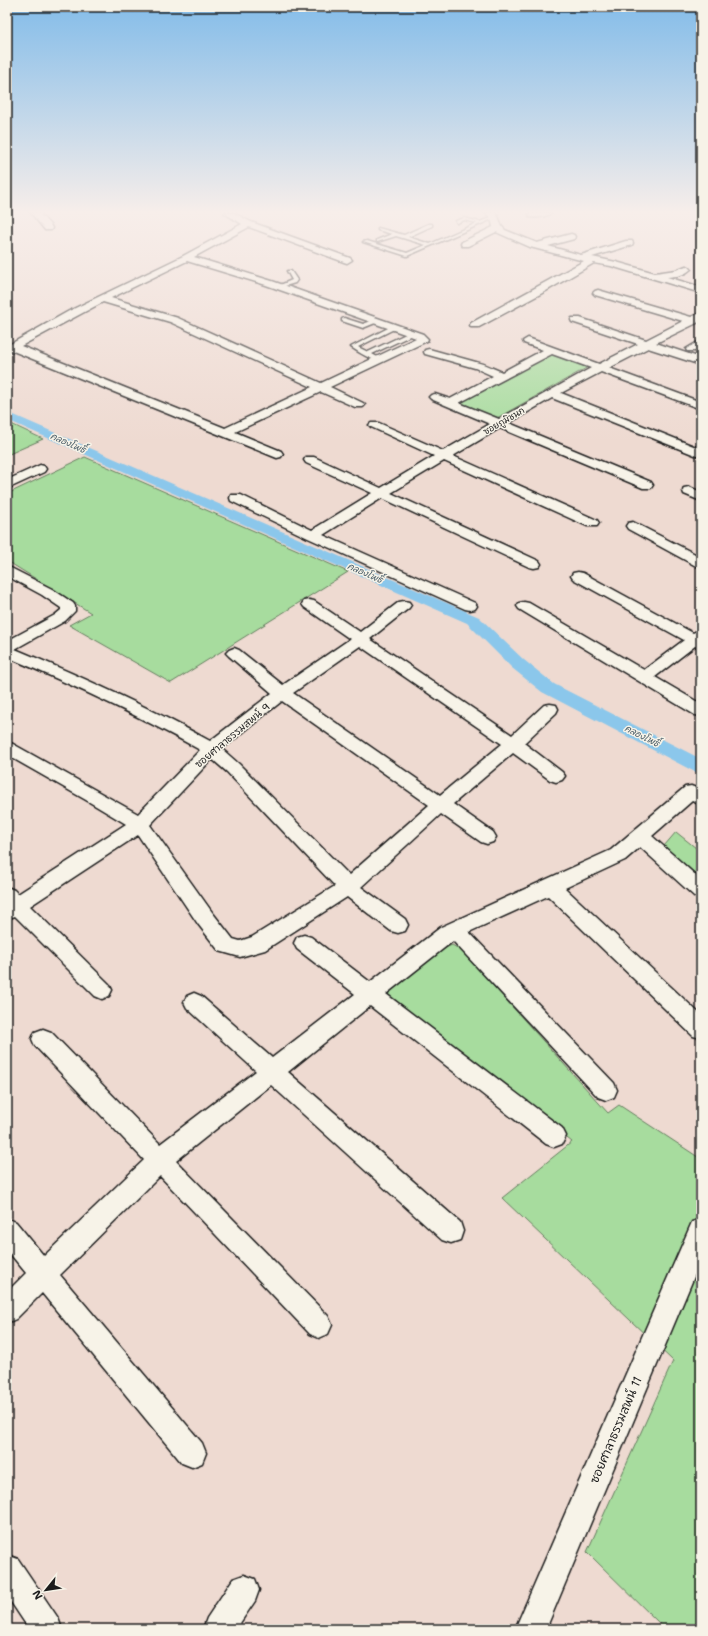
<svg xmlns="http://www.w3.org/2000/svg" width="708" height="1636" font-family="'Shantell Sans','Playpen Sans Thai',sans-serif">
  <rect width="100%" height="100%" fill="#eedad1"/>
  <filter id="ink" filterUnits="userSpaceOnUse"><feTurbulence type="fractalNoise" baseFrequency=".025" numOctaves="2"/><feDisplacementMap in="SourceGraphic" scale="8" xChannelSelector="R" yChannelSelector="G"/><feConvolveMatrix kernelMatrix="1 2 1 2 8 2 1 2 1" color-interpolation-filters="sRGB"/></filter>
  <g filter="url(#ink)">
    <path fill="#a7dc9e" stroke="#627c5d" d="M550,353L588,367L497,418L459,403Z
      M7,422L43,439L7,455Z
      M85,457L348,572L171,683L69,625L91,613L7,561V494Z
      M676,832L701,852V878L664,846Z
      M452,945L461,950L608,1113L619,1105L701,1159V1629H665L587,1552L673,1361L502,1198L572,1142L388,995L392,984L443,949Z"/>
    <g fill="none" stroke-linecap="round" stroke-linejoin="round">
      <path fill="#8bc7eb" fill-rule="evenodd" d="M7,412L479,617L524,660L554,684L701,759V773L695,772L542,692L512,668L467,623L7,420Z"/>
      <g stroke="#1c1c1c" stroke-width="3">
        <path id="service" d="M494,216L497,217L407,256L363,242L367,241L407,253L426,245L396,236L377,242V240L392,234L378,230V228L404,235L428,224H432V226L408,237L430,244L477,223L464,220L457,223L456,221L464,218L480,222Z
          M287,271H291L297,280L295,283L278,288V286L292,280Z
          M344,318L363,324L377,319L380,321L363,328L342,321V319Z
          M394,325L397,327L396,328L358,347L368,352L410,332H414V334L372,354L381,359V361C373,361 358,352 351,347Z"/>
      </g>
      <g stroke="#1c1c1c" stroke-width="3">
        <path id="minor" d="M31,213H39L51,226L52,228L51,230H45Z
          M224,213H234L251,222L350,258L352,260L347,263L344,262L249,227L194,257L272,281L423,334L428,339L427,341L330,387L363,403L365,405L363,407H355L321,392L235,432L281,451L283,454L281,457L277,458L13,351L7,353V346L69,311L183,256L242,224ZM187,261L266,285L416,338L321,383L178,318L111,298ZM103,302L170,322L312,387L225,428L21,346Z
          M486,213H495C501,218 499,225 505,230L537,243L571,234L574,235L575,237L574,239L548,246L581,255L626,241H632L633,243L632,245L592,257L616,262L655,273L676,270L686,266L689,267L691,269C684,276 676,276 667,277L701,287V293L611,266L594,263L546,291L479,327H471L470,325L471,323L584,261L530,247L496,232L468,246H462L461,244L462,242L493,227L491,218Z
          M530,213H551C547,217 536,218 530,217L529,215Z
          M598,290L691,317L701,313V320L697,323L656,343L701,358V365L648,348L609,368L701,402V409L601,372L561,393L701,449V455H695L552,398L509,423L651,482L653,485L651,488H643L500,428L453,456L597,520L599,523L597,526H587L444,461L391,493L539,561L541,564L539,567L534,568L529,567L382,498L323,535L475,603L477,606L475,609L470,610L465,609L308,538L231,501L230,498L231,495H241L312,530L372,493L306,463L304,460L306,457H314L381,488L434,456L371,427L369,425L371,423H379L443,451L490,424L431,399L429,397L431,395L435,394L450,399L493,376L475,368L425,354L424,352L425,350L429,349L483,364L502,372L543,350L524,343L523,341L528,338L599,364L638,344L572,322L571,320L572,318H580L646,340L683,321L595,295L593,293L595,291ZM552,354L591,368L499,419L459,403Z
          M701,340V347L695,351H687L686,349Z
          M40,465L44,466L46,469L44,472L7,489V480Z
          M689,487L701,492V501L684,494L683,491L684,488Z
          M633,522L701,557V567L696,566L628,529L626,526L628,523Z
          M7,566L52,589L73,603L75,606V611L65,621L15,649C82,677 147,706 210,741L272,693L229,656L226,653L229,650L234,648L239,650L283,685L350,639L304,607L302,604L304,601L309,600L314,601L360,632L399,602L404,601L409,602L411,605L409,608L370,639L512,735L544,705L550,704L556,705L558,709L556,713L524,743L562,772L565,776L562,780L556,782L550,780L513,753L453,804L493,832L496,837L493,842L487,844L481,842L441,814L361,887L405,919L408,925L405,931L398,933L391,931L347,897L265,950L240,957L219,951L198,924L138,835L30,906L109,984L112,990L109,996L102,999L95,996L15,916L7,919V887L14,890L18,894L126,824L86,800L7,755V742L13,744L138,814L200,750C138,715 73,685 7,657V641L55,615L61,610V608L42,595L7,576ZM360,646L502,744L440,795L293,693ZM282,701L429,805L349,875L239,764L222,749ZM212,759L227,772L335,886L252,937L240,941L233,939L212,912L150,825Z
          M578,572L583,573L693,633L701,629V648L695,646L655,677L701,704V716L695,715L519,609L517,606L519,603L524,602L529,603L644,670L684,640L573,579L571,576L573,573Z
          M691,786L701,790V805L692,801L652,836L701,880V899L694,896L640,847L625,860L565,888L701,1015V1038L693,1036L548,896L469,932L614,1083L617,1090L614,1097L606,1100L598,1097L453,941L386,994L562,1128L566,1136L562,1144L554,1147L546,1144L370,1006L288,1072L460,1222L463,1231L460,1240L451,1243L442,1240L271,1085L176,1161L328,1316L332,1325L328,1334L319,1338L310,1334L160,1176L60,1275L202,1443L206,1453L202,1463L192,1467L182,1463L42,1293L16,1319L7,1323V1292L26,1273L7,1250V1219L16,1222L44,1256L144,1160L35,1046L32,1039L35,1032L43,1029L51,1032L160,1144L256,1071L187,1008L184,1002L187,996L194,993L201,996L272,1058L355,994L297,949L294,943L297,937L304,935L311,937L370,982L441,927L611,850L685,787Z
          M701,1219V1260L546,1629H515L692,1222Z
          M7,1555L18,1559L58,1618L62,1629H29L7,1596Z
          M244,1575L255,1579L259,1590L255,1601L236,1629H203L207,1618L233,1579Z"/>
      </g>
      <use href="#service" fill="#f7f3e8" fill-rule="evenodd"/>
      <use href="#minor" fill="#f7f3e8" fill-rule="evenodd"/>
    </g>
  </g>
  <linearGradient id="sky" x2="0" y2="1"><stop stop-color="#83bce9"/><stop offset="0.48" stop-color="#f7eeea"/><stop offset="1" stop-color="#f7eeea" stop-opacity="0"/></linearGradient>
  <rect width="708" height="442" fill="url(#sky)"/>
  <g text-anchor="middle" stroke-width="3" stroke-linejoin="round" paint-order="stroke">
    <g font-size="9" fill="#1c1c1c" stroke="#f7f3e8">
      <text transform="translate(504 421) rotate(-30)" y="3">ซอยภูมิชนก</text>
    </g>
    <g font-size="9" font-style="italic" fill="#435864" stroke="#f7f3e8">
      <text transform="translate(68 443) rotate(24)" y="3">คลองโพธิ์</text>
      <text transform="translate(365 573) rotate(24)" y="3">คลองโพธิ์</text>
      <text transform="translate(642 736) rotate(27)" y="3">คลองโพธิ์</text>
    </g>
    <g font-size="10" fill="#1c1c1c" stroke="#f7f3e8">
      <text transform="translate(232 735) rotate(-40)" y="4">ซอยศาลาธรรมสพน์ 9</text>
    </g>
    <g font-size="12" fill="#1c1c1c" stroke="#f7f3e8">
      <text transform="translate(616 1430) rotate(-67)" y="4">ซอยศาลาธรรมสพน์ 11</text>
    </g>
  </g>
  <rect width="708" height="1636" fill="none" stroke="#f7f3e8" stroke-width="24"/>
  <rect x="12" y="12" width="684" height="1612" fill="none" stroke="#1c1c1c" stroke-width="1.5" filter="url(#ink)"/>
  <g transform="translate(46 1590) rotate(240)" stroke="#f7f3e8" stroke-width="3" paint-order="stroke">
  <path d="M0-3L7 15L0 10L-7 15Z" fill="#1c1c1c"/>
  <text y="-6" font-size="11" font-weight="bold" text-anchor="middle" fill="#1c1c1c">N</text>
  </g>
</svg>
